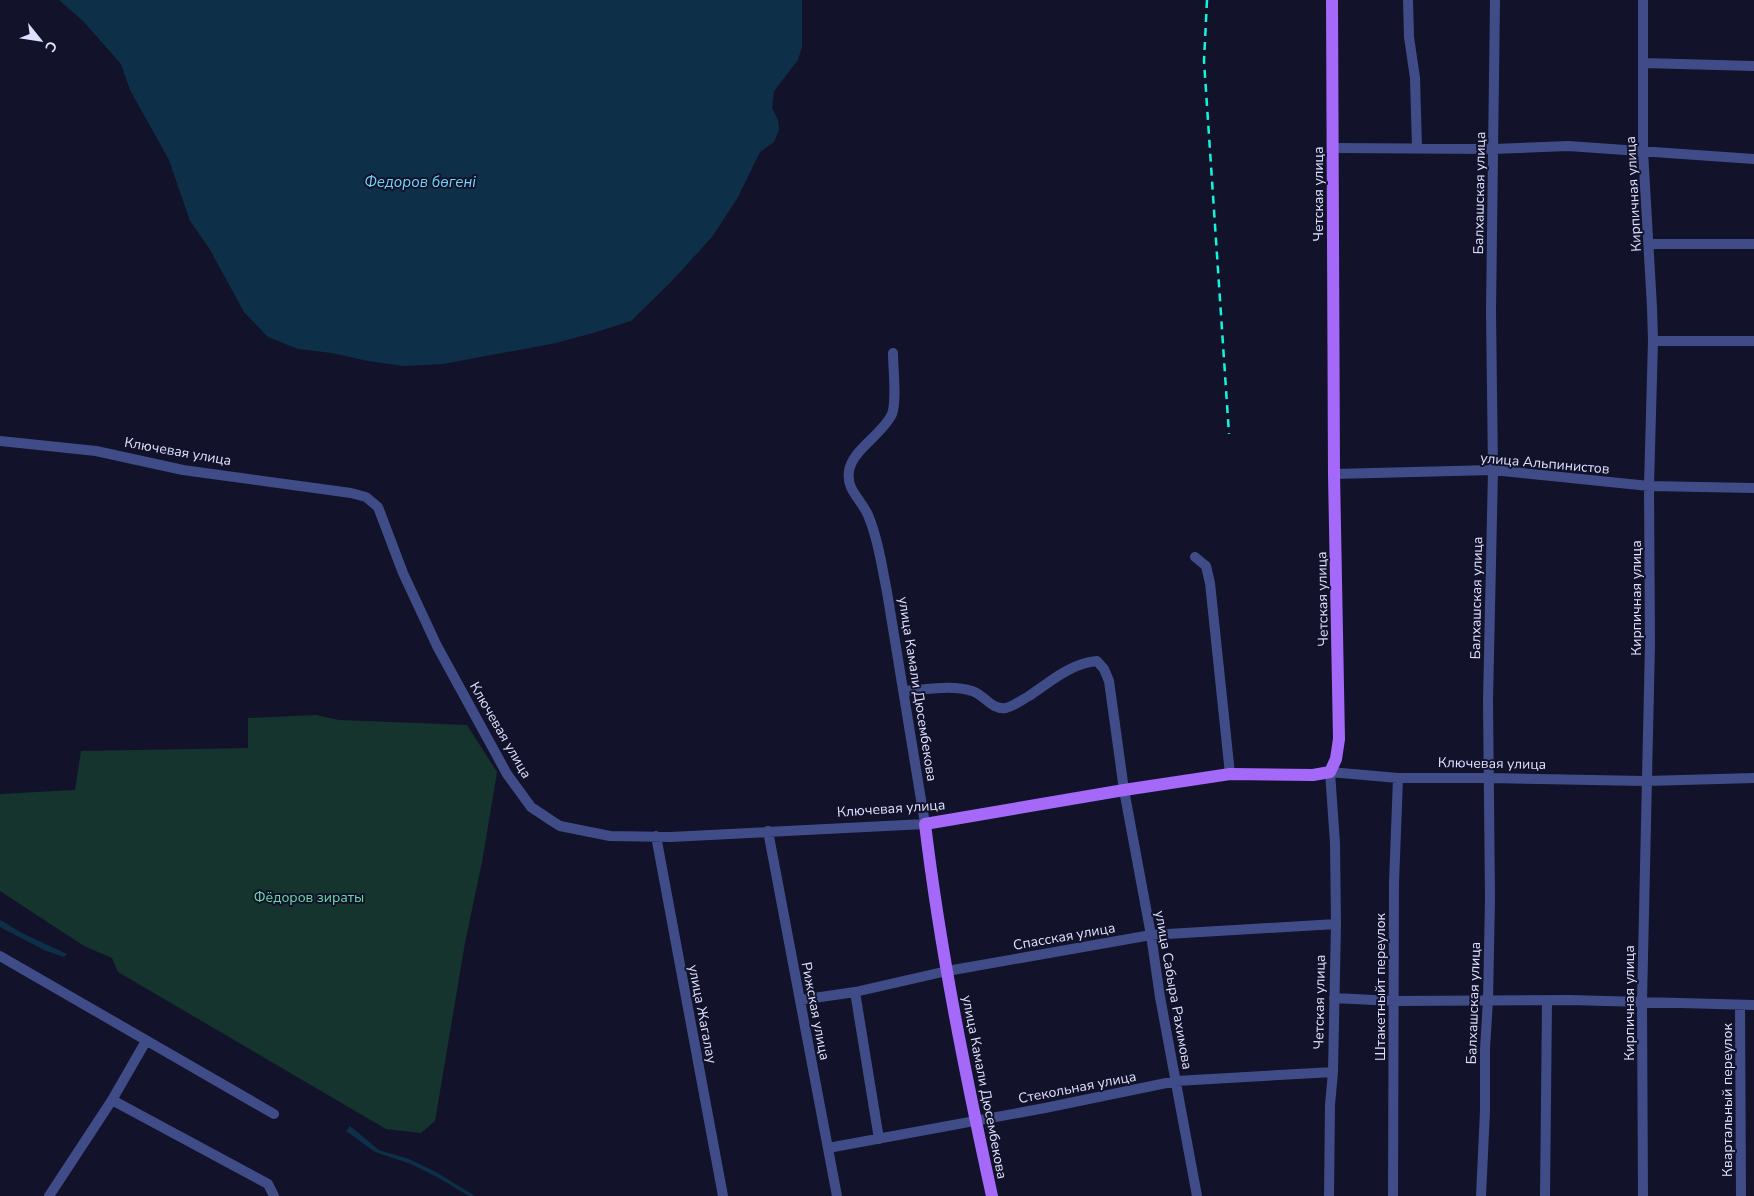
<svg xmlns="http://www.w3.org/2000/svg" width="1754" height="1196" font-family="'Nunito Sans',sans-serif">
  <rect width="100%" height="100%" fill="#12132a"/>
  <path fill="#15342d" d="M316,715L339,720L467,725L497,772L482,862L465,943L435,1121L421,1133L386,1129L118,972L112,958L84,946L0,891V794L75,790L81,751L248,748V718Z"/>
  <path fill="#0e2f48" d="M59,0H802V47L798,60L774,91L772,108L778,120L779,130L774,142L760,152L738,197L712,237L671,282L631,321L593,333L556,343L443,364L404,366L368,361L332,353L298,349L268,337L244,312L209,248L190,221L169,160L130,90L121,64L83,21Z
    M0,920L22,933L67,954L64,957L44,950L0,927Z
    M350,1126L379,1150L409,1159L436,1172L475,1196H469L437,1177L411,1164L375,1152L346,1131Z"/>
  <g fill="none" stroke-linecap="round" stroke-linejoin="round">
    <path stroke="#3f4c87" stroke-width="10" d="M1408,0L1409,37L1415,78L1417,148
      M1643,0V151L1652,307L1653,341L1649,486L1650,644L1642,1002L1643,1196
      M1643,63L1754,66
      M1332,148L1493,149L1568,146L1754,159
      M1649,244H1754
      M1653,341H1754
      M0,441L96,451L183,470L351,493L366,497L378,507L403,573L437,646L507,774L531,807L552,821L560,826L610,836L671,837L925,824L887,592C882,567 878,539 868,515C861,499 846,490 849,471C852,450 883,434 892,414C897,401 893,368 893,353
      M1334,474L1493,470L1649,486L1754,488
      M1195,557L1206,566L1210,583L1230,774
      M904,691C925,690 952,684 972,691C985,695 991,710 1006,708C1014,706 1022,700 1029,696C1050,682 1071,663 1097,661L1104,669L1109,681L1124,790L1151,935L1160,997L1197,1196
      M768,831L837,1196
      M656,836L723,1196
      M0,956L274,1114
      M855,992L879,1139
      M1334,998L1394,1001L1569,1000L1754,1005
      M800,1000L855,992L947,971L1151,935L1336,924
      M1740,1005L1741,1196
      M112,1100L146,1041
      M828,1148L1045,1108L1176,1081L1333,1072
      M49,1196L112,1100L268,1184L274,1196
      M1329,1196L1330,1105L1333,1072L1336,924L1335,843L1330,772L1398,778H1489L1646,781L1754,778
      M1393,1196L1394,883L1398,778
      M1481,1196L1485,1111V1049L1488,1000L1490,898L1488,701L1493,470L1491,311L1495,0
      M1545,1196L1547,1001"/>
    <path stroke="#a569f9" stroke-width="12" d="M992,1196C965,1073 940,949 925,824L1124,790L1230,774L1313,775L1330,772L1336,759L1339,739L1334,474L1332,0"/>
    <path stroke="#12f5dd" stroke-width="2.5" stroke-dasharray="8 6" stroke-linecap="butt" d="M1207,0L1204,61L1229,434"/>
  </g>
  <g text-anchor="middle" stroke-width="4" stroke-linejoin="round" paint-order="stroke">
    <g font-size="14" fill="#dde0fe" stroke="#12132a">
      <text transform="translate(1479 193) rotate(-89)" y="5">Балхашская улица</text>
      <text transform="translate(1318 194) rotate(-90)" y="5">Четская улица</text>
      <text transform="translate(1633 194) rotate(-93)" y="5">Кирпичная улица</text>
      <text transform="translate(178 451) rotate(10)" y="5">Ключевая улица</text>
      <text transform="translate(1545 463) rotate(5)" y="5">улица Альпинистов</text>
      <text transform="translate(1476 598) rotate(-89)" y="5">Балхашская улица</text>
      <text transform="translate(1636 598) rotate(-90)" y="5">Кирпичная улица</text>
      <text transform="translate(1322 599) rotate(-91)" y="5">Четская улица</text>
      <text transform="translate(918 689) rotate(81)" y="5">улица Камали Дюсембекова</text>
      <text transform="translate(501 730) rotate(60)" y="5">Ключевая улица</text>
      <text transform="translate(1492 763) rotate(1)" y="5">Ключевая улица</text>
      <text transform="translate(891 808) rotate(-4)" y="5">Ключевая улица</text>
      <text transform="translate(1064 936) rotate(-10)" y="5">Спасская улица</text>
      <text transform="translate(1380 987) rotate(-90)" y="5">Штакетныйт переулок</text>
      <text transform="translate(1174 990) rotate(80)" y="5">улица Сабыра Рахимова</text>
      <text transform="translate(1319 1002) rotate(-89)" y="5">Четская улица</text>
      <text transform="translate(1473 1003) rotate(-88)" y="5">Балхашская улица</text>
      <text transform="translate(1629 1003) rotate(-90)" y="5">Кирпичная улица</text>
      <text transform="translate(816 1011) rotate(79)" y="5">Рижская улица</text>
      <text transform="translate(703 1014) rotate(79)" y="5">улица Жагалау</text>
      <text transform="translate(985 1087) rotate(79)" y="5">улица Камали Дюсембекова</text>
      <text transform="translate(1077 1087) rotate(-11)" y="5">Стекольная улица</text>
      <text transform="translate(1727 1100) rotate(-90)" y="5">Квартальный переулок</text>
    </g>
    <g font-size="14" fill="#6adca8" stroke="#12132a">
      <text x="309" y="902">Фёдоров зираты</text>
    </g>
    <g font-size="15" font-style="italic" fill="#70d6f9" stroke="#12132a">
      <text x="420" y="187">Федоров бөгені</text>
    </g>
  </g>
  <g transform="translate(40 40) rotate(120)" stroke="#12132a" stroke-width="4" paint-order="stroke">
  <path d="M0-4L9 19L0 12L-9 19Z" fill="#dde0fe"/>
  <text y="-8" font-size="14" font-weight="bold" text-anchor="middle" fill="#dde0fe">С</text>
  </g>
</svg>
